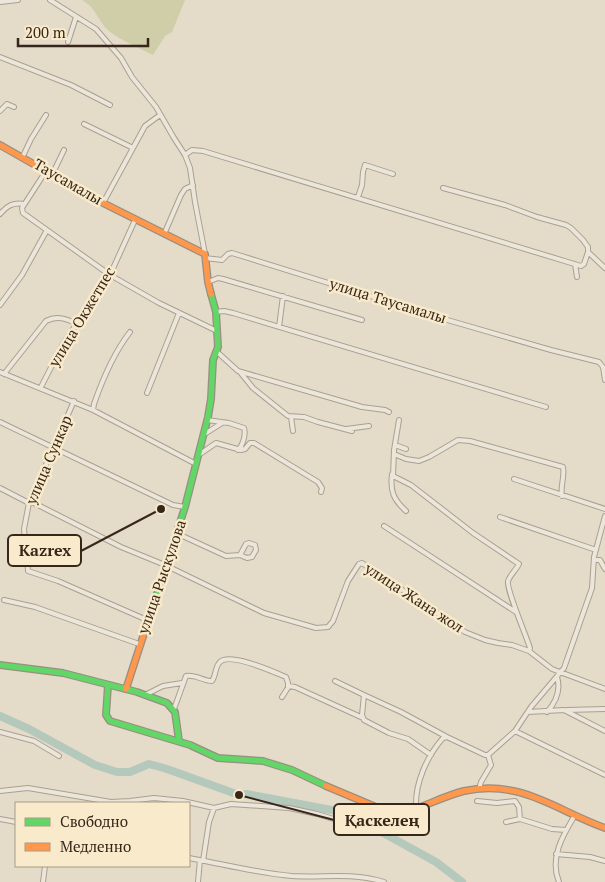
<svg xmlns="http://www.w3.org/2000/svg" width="605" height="882" font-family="'PT Serif',serif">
  <rect width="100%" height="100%" fill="#e4dbc8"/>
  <path fill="#cfcea9" d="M83,0H185L172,32L165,36L153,55C141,49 113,37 105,27C97,18 95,7 83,1Z"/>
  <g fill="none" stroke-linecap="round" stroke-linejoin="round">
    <path stroke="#b4c9bc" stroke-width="8" d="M0,716L29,729L95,765L117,772H130L149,764L167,769L239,795L247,794L347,813L436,862L462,882"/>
    <g stroke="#a9a092" stroke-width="6">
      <path id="street" d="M50,0L96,29L121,58L132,77L156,107L174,138L185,155L190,168L195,202L205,254
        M0,2L18,0
        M68,42L76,17
        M0,57L71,85L110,105
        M0,111L7,104L14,107
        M84,124L133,148
        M185,155L192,150L203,151L581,266L584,264L588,252L605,268
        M23,156L31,139L46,115
        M46,171L22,208L23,213L110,275L159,303L217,331
        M52,175L64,150
        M443,188L505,205L537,217L566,225L571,228L583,240L588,247V252
        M358,197L362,185L363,172L365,165L393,174
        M103,203L145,126L160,115
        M0,214C7,206 13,202 24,204
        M165,232L181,195L185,189L193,185
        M205,258L222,260L228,254L232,253L444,319L551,350L599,362L603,367L605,380
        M575,264L577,277
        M208,282L218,278L223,279L362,320
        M0,305L22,275L47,230
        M216,312L224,311L233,313L546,407
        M279,327L283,296
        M216,351L238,371L362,407L385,410L389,412
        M0,372L93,410L196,464
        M240,372L253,388L288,416L304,417L318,422L352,431
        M4,374L46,321C57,315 67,319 77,324
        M41,387L63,344L110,275L135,220
        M147,393L179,313
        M74,401L29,503L24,529L28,571L58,581L147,620
        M93,410L94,404C103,378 113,354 130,332
        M291,417L293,431
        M207,420L229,423L244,428C246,435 243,445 238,450
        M0,422L173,505L185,507
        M346,429L369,426
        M203,435L222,423
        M395,445L406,449
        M200,454L216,443L241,450L245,449L250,443H254L318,482L322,488L321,492
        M394,454L406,459L419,461L429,457L458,440L470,441L563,467C565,477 560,486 562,496
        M392,474C390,491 393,499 406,511
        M514,479L605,509
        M0,488L29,503
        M30,501L121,547L165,565L264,613L316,628L328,627L333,621L348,581L359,564L362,563L465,632L485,640L498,643L512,645L529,651L530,648C526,635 506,589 508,581C510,575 516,570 519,564L473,533L411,485L393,476L394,450L399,420
        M500,517L596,550
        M384,526L516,612
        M176,533L226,556L240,555L247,558L252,557L256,550L255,545L249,543L246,544L240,555
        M594,560H600L605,569
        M4,600L35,607L139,644
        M529,651L552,669L605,689
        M335,681L364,695L362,715L364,720L389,733L408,739L431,755
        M145,695L163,686L182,683
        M364,695L401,712L447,737
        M282,697L289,686L295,687L363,718
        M174,709L186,676C195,674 203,681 212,681C216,676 215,666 220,662C230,652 274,672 286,677L288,683V688
        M567,710L605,709
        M528,712L564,710L605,731
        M547,712C556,702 561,690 557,677
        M515,731L605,775
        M0,732L34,741L59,756
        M479,789L481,782L491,765L488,755
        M0,791L28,788L111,802L130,801L154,798L183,801L214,808L231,804L289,808L317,814L357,826
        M477,801L497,803L515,801L519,807L520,819
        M416,807C415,783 427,756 443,738L447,737L485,755H488L515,731L531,707L564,668L592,588L594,557L605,516
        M0,819L16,822
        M506,822L520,819L552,829L566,830
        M556,854L590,857L605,861
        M189,858C223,864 257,873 292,876C324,878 353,872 384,882
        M203,861L209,822L214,808
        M43,882L45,866
        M198,882L200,860
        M559,882C549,858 563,835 575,815"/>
    </g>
    <g stroke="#988f82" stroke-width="8">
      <path id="fast" d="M150,615L185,507L208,417L211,399L213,360L218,347L216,312L211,294
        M0,665L63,673L137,692L167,703L175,712L179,741
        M108,685L106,715L110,721L190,745L218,758L263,761L292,770L326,786"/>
    </g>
    <g stroke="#988f82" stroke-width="8">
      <path id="slow" d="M0,145L93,198L205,254L208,282L211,294
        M126,689L150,615
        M326,786L395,815C419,810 440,797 464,791C521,779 555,810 605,828"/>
    </g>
    <use href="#street" stroke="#ece6da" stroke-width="4"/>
    <use href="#fast" stroke="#63d668" stroke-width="5.5"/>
    <use href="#slow" stroke="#ff974d" stroke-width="5.5"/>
  </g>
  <g text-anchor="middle" stroke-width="5" stroke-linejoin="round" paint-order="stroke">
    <g font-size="15" fill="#37271a" stroke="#f8eacb">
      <text transform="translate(68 182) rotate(30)" y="5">Таусамалы</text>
      <text transform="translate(388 301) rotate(17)" y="5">улица Таусамалы</text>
      <text transform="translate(82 317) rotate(-59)" y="5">улица Окжетпес</text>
      <text transform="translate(49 460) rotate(-67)" y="5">улица Сункар</text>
      <text transform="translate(162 577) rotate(-71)" y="5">улица Рыскулова</text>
      <text transform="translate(414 598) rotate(33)" y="5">улица Жана жол</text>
    </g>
  </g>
  <path fill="none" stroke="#37271a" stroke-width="2" d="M161 509L81 551M239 795L334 820"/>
  <g fill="#37271a" stroke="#f8eacb" stroke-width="2">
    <circle cx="161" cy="509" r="5"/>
    <circle cx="239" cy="795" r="5"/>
  </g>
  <g fill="#f8eacb" stroke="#37271a" stroke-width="2">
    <rect x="8" y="535" width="73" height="31" rx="5"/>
    <rect x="334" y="804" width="95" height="31" rx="5"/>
  </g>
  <g font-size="16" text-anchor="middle" font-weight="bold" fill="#37271a">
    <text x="45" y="556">Kazrex</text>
    <text x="382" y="826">Қаскелең</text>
  </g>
  <rect x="15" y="802" width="175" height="65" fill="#f8eacb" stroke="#ab9c84"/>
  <rect x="25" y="818" width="25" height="8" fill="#63d668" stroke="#ab9c84"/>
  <text x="60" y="827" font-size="15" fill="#37271a">Свободно</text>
  <rect x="25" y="843" width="25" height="8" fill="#ff974d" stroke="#ab9c84"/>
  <text x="60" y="852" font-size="15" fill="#37271a">Медленно</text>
  <path d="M18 38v8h130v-8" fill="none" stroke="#37271a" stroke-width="2.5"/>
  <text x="25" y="38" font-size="15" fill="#37271a" stroke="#f8eacb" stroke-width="4" paint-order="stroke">200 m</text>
</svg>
